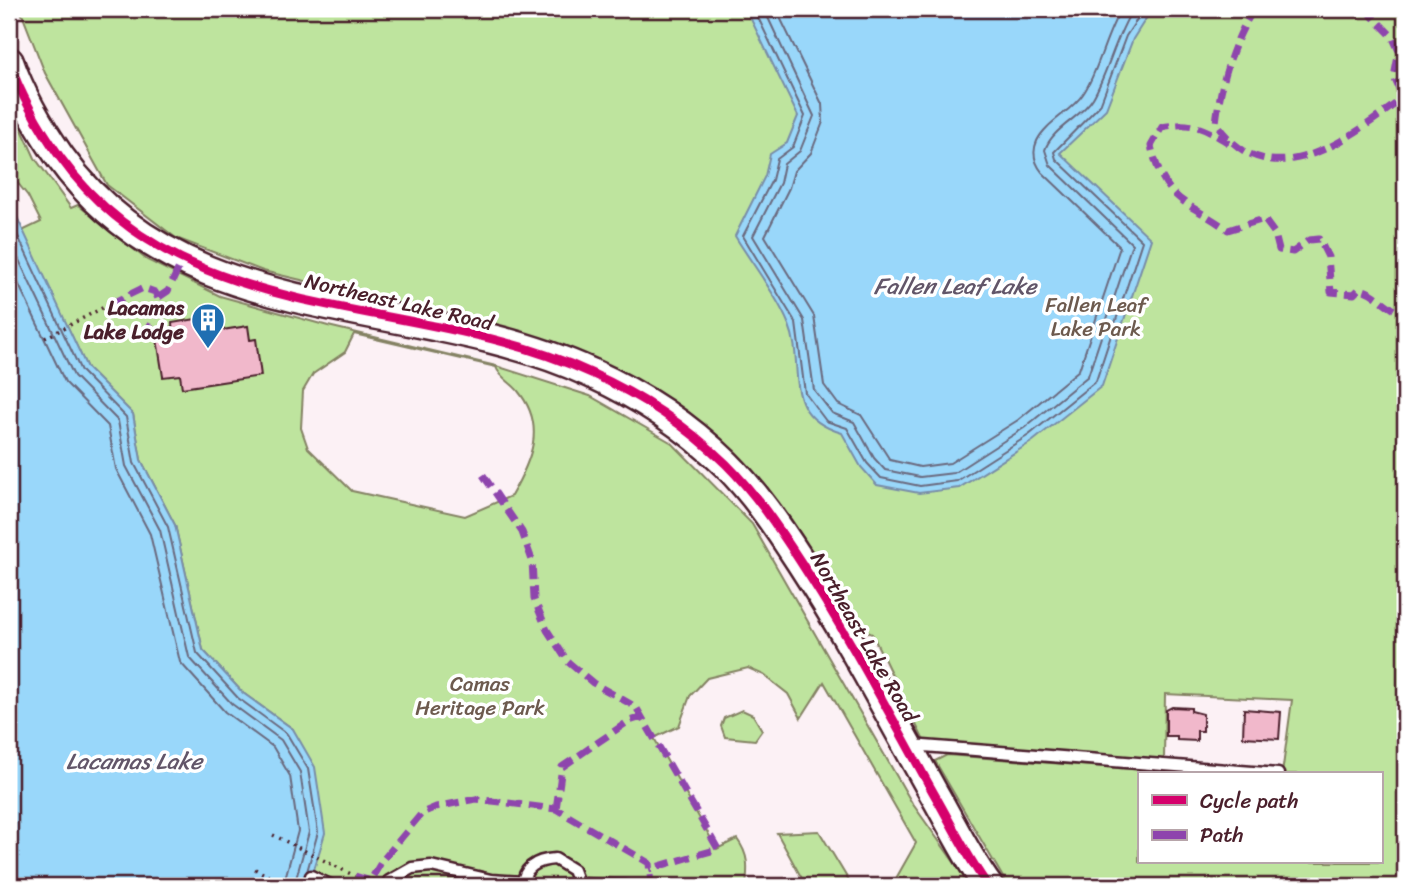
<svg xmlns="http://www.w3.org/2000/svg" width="1414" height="895" font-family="Sriracha,sans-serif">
  <rect width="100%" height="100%" fill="#fcf1f5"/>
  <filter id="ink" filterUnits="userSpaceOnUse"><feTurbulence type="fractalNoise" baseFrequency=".0143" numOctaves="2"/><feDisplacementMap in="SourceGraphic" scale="14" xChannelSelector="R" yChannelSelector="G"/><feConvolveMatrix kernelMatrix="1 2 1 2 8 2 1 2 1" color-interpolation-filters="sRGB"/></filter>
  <g filter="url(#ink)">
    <path fill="#bee49e" stroke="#848264" stroke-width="2" fill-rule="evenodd" d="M20,9H1405V886H1008L935,761L947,755L1197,774H1139V862H1381V774H1282L1292,700L1165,694L1164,759L924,741L872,634L858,627L845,602L791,519L730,451L475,321L263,271L176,238L107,185L45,73Z
      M9,101L35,158L71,208L78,205L147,260L220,296L328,326L496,366L590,396L672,443L752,524L912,803L971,886H897L894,882L916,843L824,682L801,718L788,694L764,675L748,668L707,678L690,696L679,726L654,738L717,849L737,839C749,855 748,867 746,886H309L311,876L293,729L243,693L203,650L175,525L141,460L133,414L87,368L22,231L41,222L28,196L9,172ZM354,334L496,367C500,378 511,382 518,391C547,426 531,461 511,496L465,516L352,491L308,448L301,428L303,391L313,374L345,352Z
      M742,710L753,715L762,730L755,740L725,737L721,726L724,718Z
      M819,831L852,886H806L777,833Z"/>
    <path fill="#99d7fa" stroke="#798da7" stroke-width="2" d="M746,9H1152L1133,39L1106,109L1060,153L1151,239L1102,386L1033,441L959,488L919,493L877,485L861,467L842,433C779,415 806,366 789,325C776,294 752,264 735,236L765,176L770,154L787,143L798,116Z
      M9,200L87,368L133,414L141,460L175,525L203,650L243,693L293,729L315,767L325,833L309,886H9Z"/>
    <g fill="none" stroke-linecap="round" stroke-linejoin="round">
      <path stroke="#6a697e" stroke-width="2" d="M754,9L805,116L793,147L777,159L772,180L743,236L796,323L805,393L826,421L847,428L867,463L881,478L920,486L957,481L1029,435L1096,381L1142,241L1056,159L1054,152L1100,105L1126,36L1144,9
        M764,9L814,116L800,151L784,164L780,183L753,236L804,320L814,390L832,413L854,422L874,458L885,470L920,477L954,473L1024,428L1088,376L1132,244L1050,165L1045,150C1052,128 1081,118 1093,98C1109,70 1115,37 1133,9
        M776,9L822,104L823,122L811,153L794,171L789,188L765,236L814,316L824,385L838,404L861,415L890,460L920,467L950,463L1018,420L1079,370L1120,247L1042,172C1035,163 1032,152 1037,141C1046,122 1071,112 1083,94C1098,73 1105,35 1121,9
        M9,217L81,371L126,417L134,463L168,527L197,653L238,698L287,734L308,769L318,832L303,886
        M9,239L74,376L118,421L126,466L160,530L189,657L232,704L281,740L300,772L309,832L294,886
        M9,264L65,382L108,426L116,469L150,534L180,662L225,712L273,747L290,776L298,831L283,886"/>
    </g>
    <path fill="#f1b8cb" stroke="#4a1f2b" stroke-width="2" d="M220,315L222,330L248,326L250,340L256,339L261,376L182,388L180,375L163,377L157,339L173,336L172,323Z
      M1172,707L1191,708V711L1203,714V731H1197V741L1177,740V736H1166V710Z
      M1244,709L1281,712L1279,739L1243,737Z"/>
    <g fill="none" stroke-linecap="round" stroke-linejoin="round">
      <g stroke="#4a1f2b" stroke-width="15">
        <path id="service" d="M911,745L1278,774
          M311,876L332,886
          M579,884L626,886
          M387,886L389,881L412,868L431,866L491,880L522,882
          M522,886C524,867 537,860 555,859L573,870L579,886"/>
      </g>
      <g stroke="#4a1f2b" stroke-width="33">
        <path id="secondary" d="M9,62C21,96 39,127 60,157C186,333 414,291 591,373C640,395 687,426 726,464C755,493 778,527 800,561C849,636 890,715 933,792C951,823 967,857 988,886"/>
      </g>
      <path stroke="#4a1f2b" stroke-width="3.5" stroke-dasharray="2 5" stroke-linecap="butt" d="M45,338L110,304
        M273,835L355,876
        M255,869L288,886"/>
      <use href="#service" stroke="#fff" stroke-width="10"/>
      <use href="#secondary" stroke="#fff" stroke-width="28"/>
      <path stroke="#8e44ad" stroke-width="7" stroke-dasharray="14 7" stroke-linecap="butt" d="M1254,9C1233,41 1220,85 1216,123C1269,201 1349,139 1403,98L1405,99
        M1365,9L1392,36L1399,51L1394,77L1403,98
        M1229,143C1203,128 1193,121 1162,127L1151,146C1165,203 1186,200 1228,230L1264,219L1275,234L1279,250L1293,252L1309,240L1319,239L1328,257L1331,292L1354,294L1359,289C1376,291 1387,310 1405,314
        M159,297L168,291L182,261
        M110,304L143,288L155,292L160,303L150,326V333
        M483,475L522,532L532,560L534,599L547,630L568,662L593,683L636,707L718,849L649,869
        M556,809L562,767L629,721L642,717
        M355,876L370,881
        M384,886L370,881L382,861L422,813L436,807L476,799L556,809L649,863L651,886"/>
      <g stroke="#fff" stroke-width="13">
        <path id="cycleway" d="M9,62C21,96 39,127 60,157C186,333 414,291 591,373C640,395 687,426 726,464C755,493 778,527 800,561C849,636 890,715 933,792C951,823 967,857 988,886"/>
      </g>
      <use href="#cycleway" stroke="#d6006c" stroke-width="9"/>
    </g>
  </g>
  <defs>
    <g id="building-pin" transform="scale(1.75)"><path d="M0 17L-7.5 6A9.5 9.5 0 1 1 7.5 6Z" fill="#1f6fb2" stroke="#fff"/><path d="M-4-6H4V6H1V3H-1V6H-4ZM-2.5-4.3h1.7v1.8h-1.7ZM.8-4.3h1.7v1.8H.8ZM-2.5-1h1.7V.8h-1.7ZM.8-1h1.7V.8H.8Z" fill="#fff"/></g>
  </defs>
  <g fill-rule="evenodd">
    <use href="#building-pin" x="208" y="320"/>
  </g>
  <g text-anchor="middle" stroke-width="7" stroke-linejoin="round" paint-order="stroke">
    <g font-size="21" fill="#4a1f2b" stroke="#fff">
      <text transform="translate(399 302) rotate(13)" y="7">Northeast Lake Road</text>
      <text transform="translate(864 637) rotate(60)" y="7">Northeast Lake Road</text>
    </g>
    <g font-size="21" fill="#6d5a4e" stroke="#fff">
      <text x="1096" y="312">Fallen Leaf<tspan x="1096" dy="24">Lake Park</tspan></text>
      <text x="480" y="691">Camas<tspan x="480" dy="24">Heritage Park</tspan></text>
    </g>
    <g font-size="21" font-weight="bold" fill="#4a1f2b" stroke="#fff" text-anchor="end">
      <text x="184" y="315">Lacamas<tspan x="184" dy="24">Lake Lodge</tspan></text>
    </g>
    <g font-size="23" font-style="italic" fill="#625669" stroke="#fff">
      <text x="955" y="294">Fallen Leaf Lake</text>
      <text x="134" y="769">Lacamas Lake</text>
    </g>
  </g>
  <rect width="1414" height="895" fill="none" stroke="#fff" stroke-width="35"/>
  <rect x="18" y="18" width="1379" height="860" fill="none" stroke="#4a1f2b" stroke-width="2.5" filter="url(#ink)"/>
  <rect x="1138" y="772" width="245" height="91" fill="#ffffff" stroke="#b7a5aa" stroke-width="2"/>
  <rect x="1152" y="795" width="35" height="10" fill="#d6006c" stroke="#b7a5aa" stroke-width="2"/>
  <text x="1200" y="808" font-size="21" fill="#4a1f2b">Cycle path</text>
  <rect x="1152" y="830" width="35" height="10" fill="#8e44ad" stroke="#b7a5aa" stroke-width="2"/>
  <text x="1200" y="842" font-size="21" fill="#4a1f2b">Path</text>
</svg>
